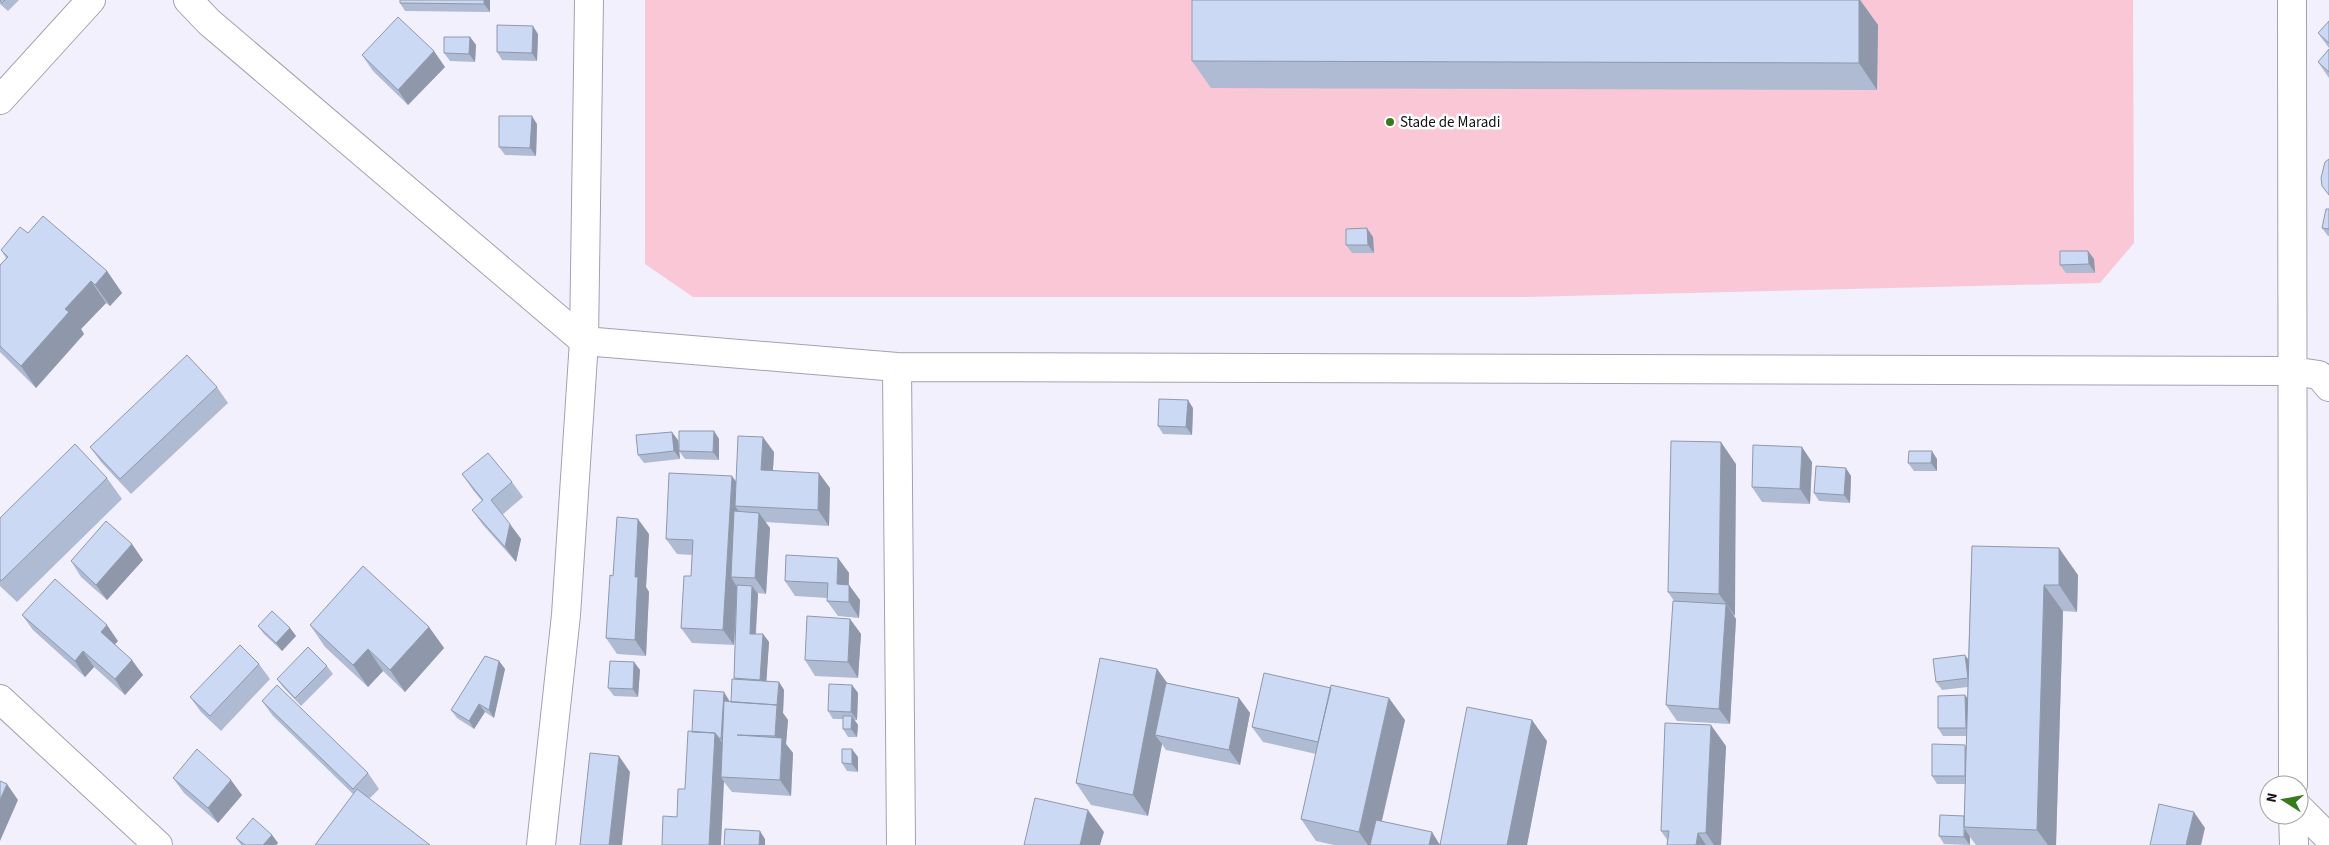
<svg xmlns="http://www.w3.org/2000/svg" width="2329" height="845" font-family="'Source Sans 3',sans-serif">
  <rect width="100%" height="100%" fill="#f3f0fe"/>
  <path fill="#f9c7d6" d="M645,0H2133L2134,243L2100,283L1526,297H693L645,264Z"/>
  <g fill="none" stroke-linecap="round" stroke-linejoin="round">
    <g stroke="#a4a1af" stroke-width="30">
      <path id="minor" d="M188,0L209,22L584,341L897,367L2292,371L2319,375L2329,387
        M2292,0L2293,785
        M0,100L91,0
        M897,367L901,845
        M0,699L158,845
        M2299,808L2329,838
        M2293,815L2294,845
        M541,845L566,615L584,341L589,0"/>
    </g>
    <use href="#minor" stroke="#fff" stroke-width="28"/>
  </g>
  <path fill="#afbbd2" d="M0,0H19L8,11L0,4Z
    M400,0H490V12L405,11L400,3Z
    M1860,0L1878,25L1877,90L1211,88L1192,61Z
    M2329,21V48L2318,33Z
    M538,34L537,61L502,60L497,52Z
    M470,37L476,45L475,62L450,61L444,53Z
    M2329,49V78L2318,62Z
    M362,55L445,67L408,105L373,71Z
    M537,124L536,156L505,155L499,147Z
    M2329,209V236H2328L2322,228Z
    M28,233L107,271L122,293L110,306L106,303L81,329L84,334L36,388L0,352V265L6,258L1,250Z
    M1373,237L1374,253H1352L1346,245Z
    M2088,251L2094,259L2095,273H2066L2060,265Z
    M217,387L228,403L131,494L101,462L90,447Z
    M1193,408L1192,435L1163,434L1158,426Z
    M714,431L719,439V460L685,459L679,451Z
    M678,440L680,459L644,463L638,455Z
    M774,452L773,470L830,488L829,526L765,522L770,528L766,594L757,593L758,594L756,634H763L769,642L766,681L779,682L784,690L783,713L788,720L786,744L793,753L791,796L732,792L724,782L677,817L685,789L692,732L729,700V702H731L735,679L734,678L736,618L734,645L692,643L681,628L691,576L692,555L677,554L666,539Z
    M1937,459V471H1914L1908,463Z
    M1812,462L1810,504L1762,502L1752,487Z
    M1736,464L1734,616L1736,619L1730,724L1677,721L1666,705L1674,601L1668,592Z
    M462,474L512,482L523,497L502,515L521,539L516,562L483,525L472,510L482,501L473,490Z
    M1851,476L1850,503L1819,501L1814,493Z
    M107,478L122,499L17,602L0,586V518Z
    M649,534L646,587L649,592L646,656L617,654L606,638L613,576Z
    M1972,546L2078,575L2077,612L2063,611L2056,845H1976L1970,837V845L1944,844L1939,836L1964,816L1965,784H1937L1932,776L1966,746V736H1943L1938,728L1965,695L1967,698L1968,687L1942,690L1936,682L1968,660Z
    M838,558L849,573V585L860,600L859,618L838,616L827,601V598L795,596L785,581Z
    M143,560L107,600L81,577L71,561Z
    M22,615L118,641L115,644L143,675L125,695L94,667L85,677L33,630Z
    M850,619L861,634L858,678L815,676L805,660Z
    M310,625L429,627L444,648L405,692L383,671L368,687L325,647Z
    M258,626L290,628L296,636L282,651L264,634Z
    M499,661L505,669L494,718L485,712L474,729L457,718L451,710Z
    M634,662L640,670L638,697L614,696L608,688Z
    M259,664L270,679L221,731L201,712L190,697Z
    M327,666L333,674L301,706L283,687L277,679Z
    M1157,669L1167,683L1239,698L1250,713L1240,765L1166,750L1162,744L1148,816L1091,805L1076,783Z
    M852,685L858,693L857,720H854L858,725L857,737H848L843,729V719H833L828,711Z
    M262,701L368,773L379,789L370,798L353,794L273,716Z
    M1405,720L1382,821L1440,844L1547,741L1527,845H1334L1316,841L1301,819L1316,754L1263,742L1252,727Z
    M1726,746L1721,845H1667L1668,841L1661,831Z
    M858,757V772L847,771L842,763Z
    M173,778L242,795L218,823L184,793Z
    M272,835L278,843L276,845H241L236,838Z"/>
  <path fill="#8f98ab" d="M484,0H490V12L484,4Z
    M1859,0H1860L1878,25L1877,90L1859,63Z
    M533,26L538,34L537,61L532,53Z
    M470,37L476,45L475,62L469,54Z
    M434,51L445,67L408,105L398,90Z
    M532,116L537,124L536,156L530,148Z
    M1367,228L1373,237L1374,253L1368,245Z
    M2088,251L2094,259L2095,273L2089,264Z
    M107,271L122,293L110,306L95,285Z
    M91,281L106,303L81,329L84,334L36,388L21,366L65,309Z
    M1188,400L1193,408L1192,435L1186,427Z
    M714,431L719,439V460L713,452Z
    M672,432L678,440L680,459L674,451Z
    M763,437L774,452L772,485L761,470Z
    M1721,442L1736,464L1735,616L1719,594Z
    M1802,447L1812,462L1810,504L1800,489Z
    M1932,451L1937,459V471L1931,463Z
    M1846,468L1851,476L1850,503L1844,495Z
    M819,473L830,488L829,526L818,510Z
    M732,476L743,491L735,506L741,515L731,577L737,587L734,645L723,630Z
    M759,513L770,528L766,594L755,578Z
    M638,519L649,534L646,587L649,592L646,656L635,640V577Z
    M510,524L521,539L516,562L505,547Z
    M132,544L143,560L107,600L96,585Z
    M2059,548L2078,575L2077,612L2059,585Z
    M838,558L849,573L848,600L837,584Z
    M849,585L860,600L859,618L849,602Z
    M2044,585L2063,611L2056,845H2048L2037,830Z
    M752,586L758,594L755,642L750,634Z
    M1726,604L1736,619L1730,724L1719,709Z
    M850,619L861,634L858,678L848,662Z
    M107,625L118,641L112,647L101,632Z
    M429,627L444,648L405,692L390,670Z
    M290,628L296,636L282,651L276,643Z
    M763,634L769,642L766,688L760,680Z
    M368,649L383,671L368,687L353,665Z
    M83,651L94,667L85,677L75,661Z
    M1965,655L1971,663L1968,678Z
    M132,660L143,675L125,695L115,679Z
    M499,661L505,669L494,718L489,710Z
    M634,662L640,670L638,697L633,689Z
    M1157,669L1173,691L1155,735L1162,744L1148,816L1133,795Z
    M779,682L784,690L783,713L788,720L786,744L793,753L791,796L780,780L782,746L775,736Z
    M852,685L858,693L857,720L851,712Z
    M724,692L729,700L726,747L721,739Z
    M1965,695L1971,703L1966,728Z
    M1239,698L1250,713L1240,765L1229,750Z
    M1389,698L1405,720L1376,845H1368L1359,832Z
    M479,704L485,712L474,729L469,721Z
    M852,716L858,725L857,737L851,729Z
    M1532,720L1547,741L1527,845H1507Z
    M1711,725L1726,746L1721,845H1714L1706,833Z
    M715,733L726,748L721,777L724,782L721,845H709Z
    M852,749L858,757V772L852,764Z
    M619,756L630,772L622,845H609Z
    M231,780L242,795L218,823L208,808Z
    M7,784L18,800L0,841V800Z
    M1088,810L1104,832L1100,845H1080Z
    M2194,812L2205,828L2201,845H2186Z
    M1965,829L1970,837V845L1964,837Z
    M760,831L765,839V845H759Z
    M1432,832L1440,845H1429Z
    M1698,833L1706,845H1696Z
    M272,835L278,843L276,845H263Z"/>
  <path fill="#ccd9f4" stroke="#8f98ab" d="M0,0H5L2,3Z
    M400,0H484V4L400,3Z
    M1192,0H1859V63L1192,61Z
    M398,17L434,51L398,90L362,55Z
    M2329,21V43L2318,33Z
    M497,25L533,26L532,53L497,52Z
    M444,37H470L469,54L444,53Z
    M2329,49V72L2318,62Z
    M499,116H532L530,148L499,147Z
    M2329,159V195L2322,186L2321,178L2325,162Z
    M2326,209H2329V229L2322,228Z
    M43,216L107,271L95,285L91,281L65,309L69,312L21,366L0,346V265L8,257L1,250L20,227L28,233Z
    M1367,228L1368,245H1346V229Z
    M2060,251H2088L2089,264L2060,265Z
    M187,355L217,387L120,479L90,447Z
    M1159,399L1188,400L1186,427L1158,426Z
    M679,431H714L713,452L679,451Z
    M672,432L674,451L638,455L636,435Z
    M738,436L763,437L761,470L819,473L818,510L735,506Z
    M1671,441L1721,442L1719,594L1668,592Z
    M75,444L107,478L1,581L0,579V518Z
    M1753,445L1802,447L1800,489L1752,487Z
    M1909,451H1932L1931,463H1908Z
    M488,453L512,482L491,500L510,524L505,547L472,510L483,500L462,474Z
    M1816,466L1846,468L1844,495L1814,493Z
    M669,473L732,476L723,630L681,628L684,576H691L693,540L666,539Z
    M734,511L759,513L755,578L731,577Z
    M617,517L638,519L635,577H638L635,640L606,638L610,575L613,576Z
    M106,521L132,544L96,585L71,561Z
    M1972,546L2059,548V585H2044L2037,830L1964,827Z
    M786,555L838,558L837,584L849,585V602L827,601L828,583L785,581Z
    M363,566L429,627L390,670L368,649L353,665L310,625Z
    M55,579L107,625L101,632L132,660L115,679L83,651L75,661L22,615Z
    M737,585L752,586L750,634H763L760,680L734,678Z
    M1673,601L1726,604L1719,709L1666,705Z
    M272,611L290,628L276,643L258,626Z
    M807,616L850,619L848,662L805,660Z
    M240,645L259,664L210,716L190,697Z
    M308,647L327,666L295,698L277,679Z
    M1965,655L1968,678L1936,682L1933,659Z
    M485,656L499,661L489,710L479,704L469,721L451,710Z
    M1100,658L1157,669L1133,795L1076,783Z
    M610,661L634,662L633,689L608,688Z
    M1264,673L1331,688L1318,742L1252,727Z
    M732,679L779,682L777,705L731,702Z
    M1166,683L1239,698L1229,750L1155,735Z
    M829,684L852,685L851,712L828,711Z
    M277,685L368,773L353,789L262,701Z
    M1331,685L1389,698L1359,832L1301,819Z
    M694,690L724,692L721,739L719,738L715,733L692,732Z
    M1965,695L1966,728H1938V696Z
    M724,701L777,705L775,736L737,735L782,738L780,780L721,777Z
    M1467,707L1532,720L1507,845H1440Z
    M843,716H852L851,729H843Z
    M1665,723L1711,725L1706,833H1698L1696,845H1667L1669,831H1661Z
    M688,731L715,733L709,845H662L663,816L677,817L678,789H685Z
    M1932,744L1965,745V776H1932Z
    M197,749L231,780L208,808L173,778Z
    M842,749H852V764L842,763Z
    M590,753L619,756L609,845H580Z
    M0,781L7,784L0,800Z
    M357,789L430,845H315Z
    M1035,798L1088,810L1080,845H1024Z
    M2159,804L2194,812L2186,845H2150Z
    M1940,815L1964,816V837L1939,836Z
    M253,818L272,835L263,845H245L236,838Z
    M1376,820L1432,832L1429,845H1370Z
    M725,829L760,831L759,845H724Z"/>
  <circle fill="#377b1c" stroke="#fff" stroke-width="2" cx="1390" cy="122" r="5"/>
  <g text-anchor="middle" stroke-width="5" stroke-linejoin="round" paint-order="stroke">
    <g font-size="15" fill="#121015" stroke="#fff" text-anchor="start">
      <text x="1400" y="127">Stade de Maradi</text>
    </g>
  </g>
  <g transform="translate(2284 800) rotate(281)"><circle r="24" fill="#ffffff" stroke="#a09fa1"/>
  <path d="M0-4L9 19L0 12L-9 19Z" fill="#377b1c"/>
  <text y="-8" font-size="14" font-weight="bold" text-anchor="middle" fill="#121015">N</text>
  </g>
</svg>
